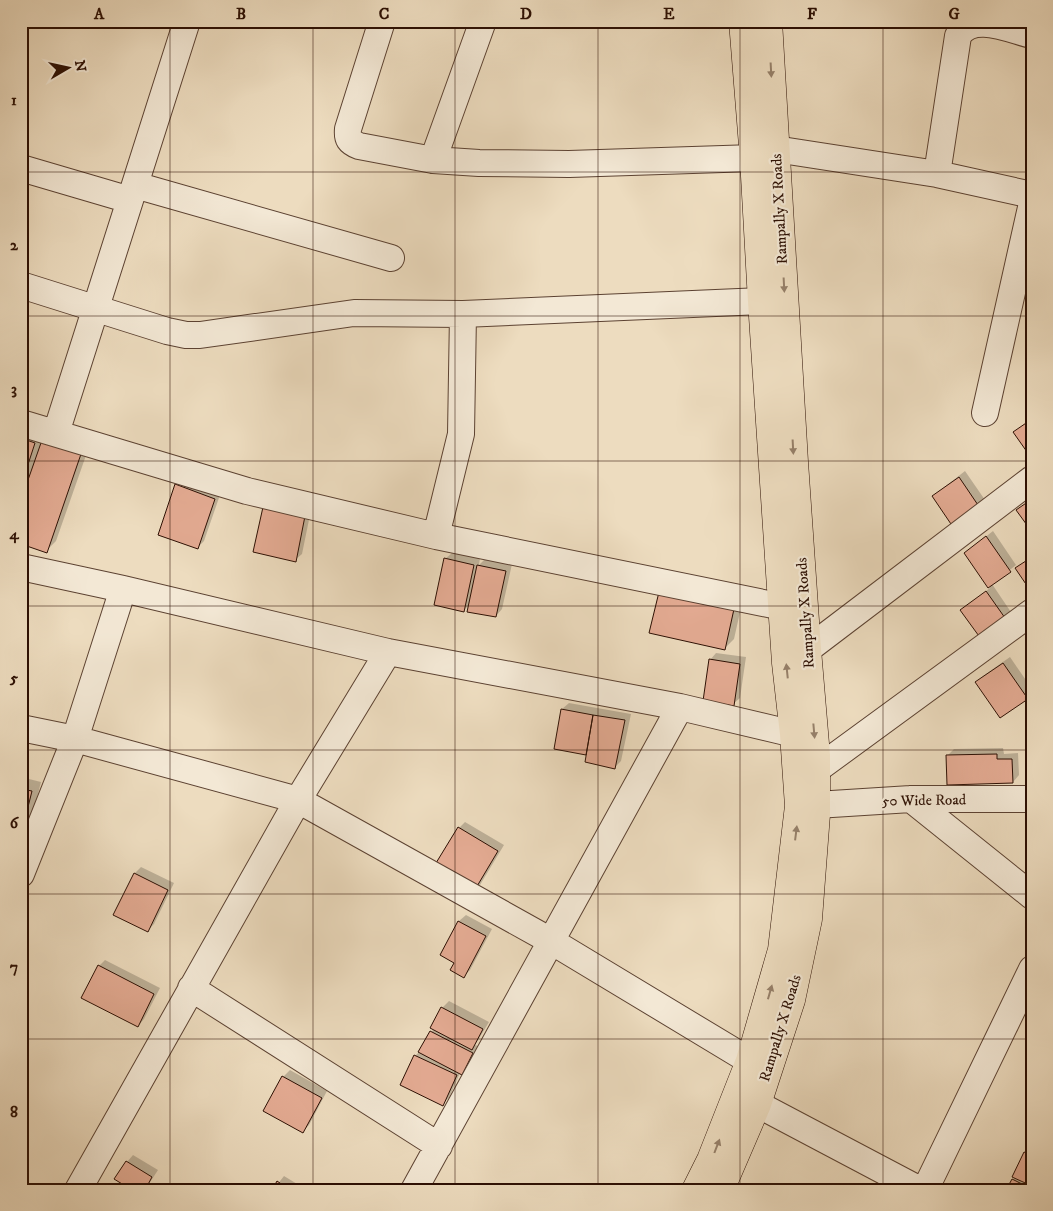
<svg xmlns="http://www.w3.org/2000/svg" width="1053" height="1211" font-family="'IM FELL DW Pica',serif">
  <rect width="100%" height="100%" fill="#eddcbf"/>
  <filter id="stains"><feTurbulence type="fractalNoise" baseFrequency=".004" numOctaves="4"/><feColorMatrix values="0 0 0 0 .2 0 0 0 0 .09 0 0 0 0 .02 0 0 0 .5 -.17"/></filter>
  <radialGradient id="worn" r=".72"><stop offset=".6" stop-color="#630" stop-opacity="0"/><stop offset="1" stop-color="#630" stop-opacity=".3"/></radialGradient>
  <path fill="#0003" d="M21,425L90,444L56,541L46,551L21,542Z
    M965,471L985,500L979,507L933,496Z
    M182,479L221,492L204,541L197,548L176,485Z
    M264,508L311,510L302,554L295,560Z
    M993,531L1016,565L992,584L1015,618L984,642L962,610L990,588L965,553Z
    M452,553L480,558L479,565L485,559L512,564L502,609L496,616L470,604L464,610L445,559Z
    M743,599L734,639L724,649L651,632Z
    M716,653L746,657L740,698L733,704L710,660Z
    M1010,657L1032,689V693L1000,716L976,682L983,676Z
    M569,703L631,714L621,761L615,767L587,754L555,748L562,709Z
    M1003,748L1004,754L1018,753L1019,775L1013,782L947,756L954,749Z
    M21,777L41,782L30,825L21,835Z
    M465,822L504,845L480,885L473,891L459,828Z
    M141,867L174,883L154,924L147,931L115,914L135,873Z
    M466,915L492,929L470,970L464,976L456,963L441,955L459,921Z
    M105,960L160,988L144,1019L138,1026L99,966Z
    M449,1001L489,1022L475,1045L478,1046L468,1067L460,1073L449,1098L442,1104L415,1056L421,1050L434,1028L432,1027L443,1007Z
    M290,1070L327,1091L309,1125L302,1132L283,1077Z
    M1032,1146V1190L1013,1180L1025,1152Z
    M133,1155L158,1170L145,1190H134L127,1162Z
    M284,1176L307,1190H273Z"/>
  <path fill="#e4ab93" stroke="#2c0f03" d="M1032,419V459L1013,432Z
    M21,438L35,443L21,486Z
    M42,440L81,454L47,553L21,544V500Z
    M959,477L980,508L953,527L932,496Z
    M175,484L215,499L198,549L158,535Z
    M1032,499V532L1016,510Z
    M263,507L305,516L296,562L253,552Z
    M986,536L1011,572L988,588L964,553Z
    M1032,557V593L1015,568Z
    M444,558L474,565L464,612L434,605Z
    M477,565L506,571L496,617L467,612Z
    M986,591L1010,625L984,643L960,610Z
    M659,592L734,609L725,650L649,633Z
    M709,659L740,664L734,706L703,701Z
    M1003,663L1028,699L1000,718L975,682Z
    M561,709L593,715L586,755L554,749Z
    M593,715L625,720L615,769L585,762Z
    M997,754V759H1012L1013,783L947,785L946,755Z
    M21,789L32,791L21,835Z
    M458,827L498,851L473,893L436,863Z
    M134,873L168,890L148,932L113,915Z
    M458,921L486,936L464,978L450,970L454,963L440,955Z
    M98,965L154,994L138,1027L81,998Z
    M441,1007L483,1029L472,1050L430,1028Z
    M430,1031L473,1053L462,1075L418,1052Z
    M414,1055L457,1075L443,1106L400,1085Z
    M282,1076L322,1098L303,1133L263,1111Z
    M1024,1152L1032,1155V1186L1012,1177Z
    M126,1161L152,1177L145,1190H132L114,1179Z
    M1012,1179L1032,1189V1190H1006Z
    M277,1181L290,1190H272Z"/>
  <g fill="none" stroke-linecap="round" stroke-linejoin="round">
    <g stroke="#5c4232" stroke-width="28">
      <path id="minor" d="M382,21L348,129C347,139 349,142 359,146L433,160L479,163L569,164L754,158
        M775,149L937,174L1032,195
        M433,160L483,21
        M21,168L130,200
        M937,174L958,36C972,12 1010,30 1032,35
        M135,185L391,258
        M21,285L167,331L186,335H200L354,313L463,314L762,301
        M985,413L1032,203
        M21,423L247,491L436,536L783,607
        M56,433L187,21
        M436,536L461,434L463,314
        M21,567L123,589L388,652L680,707L794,734
        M807,650L1032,479
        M21,728L75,739L298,800L551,941L750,1061
        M816,770L1032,612
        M911,799L1032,896
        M816,805L911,799H1032
        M21,874L75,739L123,589
        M191,988L439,1146
        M757,1104L920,1190
        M78,1190L298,800L388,652
        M414,1190L680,707
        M925,1190L1032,969"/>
    </g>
    <g stroke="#2c0f03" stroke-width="29">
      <path id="major" d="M696,1190L711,1160L750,1061L782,950L799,806L794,734L786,663L762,301L754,158L743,21
        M720,1190L757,1104L791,1000L808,919L816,814V756L807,650L794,462L768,21"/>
    </g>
    <use href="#minor" stroke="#f3e8d5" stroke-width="26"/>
    <use href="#major" stroke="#eddcbf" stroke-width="28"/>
  </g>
  <defs><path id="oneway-solid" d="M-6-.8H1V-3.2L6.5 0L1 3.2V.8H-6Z" transform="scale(1.25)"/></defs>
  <g fill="#96806a">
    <use href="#oneway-solid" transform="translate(771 70) rotate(87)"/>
    <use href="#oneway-solid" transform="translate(784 285) rotate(87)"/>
    <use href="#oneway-solid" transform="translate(793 447) rotate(87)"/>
    <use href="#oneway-solid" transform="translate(787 671) rotate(-96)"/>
    <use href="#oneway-solid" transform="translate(814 731) rotate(85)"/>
    <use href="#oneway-solid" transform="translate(796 833) rotate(-83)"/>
    <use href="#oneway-solid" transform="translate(770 992) rotate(-74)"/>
    <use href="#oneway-solid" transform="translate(717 1146) rotate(-69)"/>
  </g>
  <path fill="none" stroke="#2c0f03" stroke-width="1" stroke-opacity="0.55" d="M170,21V1190M313,21V1190M455,21V1190M598,21V1190M740,21V1190M883,21V1190M21,172H1032M21,316H1032M21,461H1032M21,606H1032M21,750H1032M21,894H1032M21,1039H1032"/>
  <g text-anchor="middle" stroke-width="4.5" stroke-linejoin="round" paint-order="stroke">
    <g font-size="15" fill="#2c0f03" stroke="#f3e8d5">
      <text transform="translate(779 209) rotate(-93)" y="5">Rampally X Roads</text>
      <text transform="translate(805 613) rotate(-94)" y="5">Rampally X Roads</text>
      <text transform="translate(924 800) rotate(-1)" y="5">50 Wide Road</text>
      <text transform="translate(780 1028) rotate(-73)" y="5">Rampally X Roads</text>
    </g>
  </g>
  <rect width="1053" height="1211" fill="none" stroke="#eddcbf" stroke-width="55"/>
  <g transform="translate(68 68) rotate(81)" stroke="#f3e8d5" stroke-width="4" paint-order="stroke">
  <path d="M0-4L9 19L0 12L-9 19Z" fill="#2c0f03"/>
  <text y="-8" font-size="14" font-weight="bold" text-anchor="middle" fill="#2c0f03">N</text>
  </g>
  <rect x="28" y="28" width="998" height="1156" fill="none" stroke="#2c0f03" stroke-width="2"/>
  <g font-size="16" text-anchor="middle" font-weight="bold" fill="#2c0f03">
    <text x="99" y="19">A</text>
    <text x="241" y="19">B</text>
    <text x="384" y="19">C</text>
    <text x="526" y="19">D</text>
    <text x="669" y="19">E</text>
    <text x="812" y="19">F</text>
    <text x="954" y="19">G</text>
    <text x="14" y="105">1</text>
    <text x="14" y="250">2</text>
    <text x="14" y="394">3</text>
    <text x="14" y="539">4</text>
    <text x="14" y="683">5</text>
    <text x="14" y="828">6</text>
    <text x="14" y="972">7</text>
    <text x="14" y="1117">8</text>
  </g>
  <rect width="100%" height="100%" filter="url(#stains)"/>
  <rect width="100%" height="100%" fill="url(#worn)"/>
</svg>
